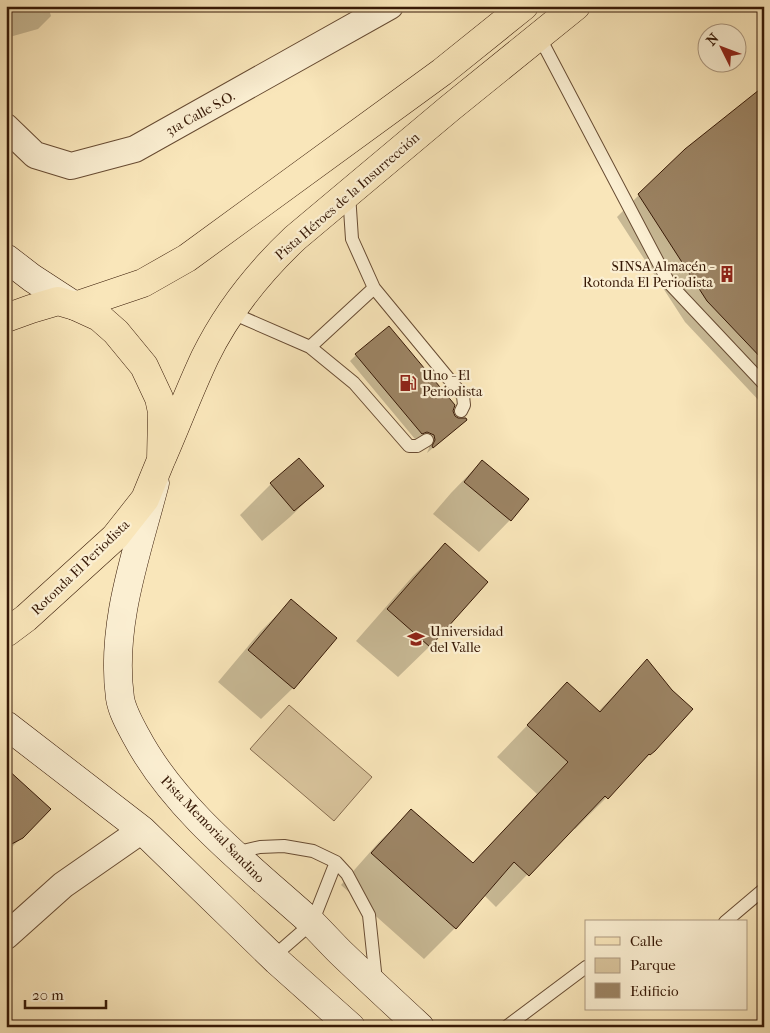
<svg xmlns="http://www.w3.org/2000/svg" width="770" height="1033" font-family="'IM FELL French Canon',serif">
  <rect width="100%" height="100%" fill="#f9e6ba"/>
  <filter id="stains"><feTurbulence type="fractalNoise" baseFrequency=".004" numOctaves="4"/><feColorMatrix values="0 0 0 0 .2 0 0 0 0 .09 0 0 0 0 .02 0 0 0 .5 -.17"/></filter>
  <radialGradient id="worn" r=".72"><stop offset=".6" stop-color="#630" stop-opacity="0"/><stop offset="1" stop-color="#630" stop-opacity=".3"/></radialGradient>
  <path fill="#d8c39b" stroke="#886e50" d="M289,705L372,777L334,821L250,749Z"/>
  <path fill="#0003" d="M6,6H48L51,16L38,29L6,38Z
    M764,102V406L685,322L617,217L639,195Z
    M356,355L452,411L459,426L427,453L429,448L428,442L420,438L415,439L350,361Z
    M482,461L528,499L510,520L479,552L433,514L451,493Z
    M271,484L322,486L290,517L262,541L240,515Z
    M445,545L430,646L398,677L356,641L413,576Z
    M291,601L293,688L261,719L218,682L260,632Z
    M647,661L650,754L575,829L573,827L496,907L484,895L455,928L424,959L341,885L379,842L411,811L472,864L537,794L497,757L567,684L598,712Z
    M6,770L22,837L6,853Z"/>
  <path fill="#9c8464" stroke="#371906" d="M764,86V361L707,301L638,194L685,149Z
    M389,326L455,405L453,411L455,416L458,418H466L467,420L433,448L432,446L435,440L434,435L427,432L422,434L355,354Z
    M299,458L324,486L294,511L270,483Z
    M482,460L529,499L511,521L464,482Z
    M445,543L488,582L430,647L387,609Z
    M291,599L337,638L294,689L248,650Z
    M647,659L672,690L693,709L655,751L650,755L649,754L608,799L605,796L529,876L514,862L456,929L371,853L411,809L473,863L568,762L527,725L567,682L600,712Z
    M6,768L51,809L23,838L6,847Z"/>
  <g fill="none" stroke-linecap="round" stroke-linejoin="round">
    <g stroke="#684c33" stroke-width="14">
      <path id="service" d="M539,36L669,283L764,384
        M349,194L352,239L374,288L463,396L464,405L461,411
        M232,313L310,347L354,383L409,446H417L427,440
        M310,347L374,288
        M234,853L260,847L284,846L313,851L336,862L347,874L369,915L376,981
        M725,922L764,889
        M274,956L312,923L336,862
        M506,1027L586,967"/>
    </g>
    <g stroke="#684c33" stroke-width="28">
      <path id="minor" d="M6,127L35,155L71,166L135,149L390,6
        M6,936L63,885L142,830"/>
    </g>
    <g stroke="#371906" stroke-width="29">
      <path id="secondary" d="M6,258L32,278L75,306
        M155,483C137,553 110,625 120,698C122,711 130,725 136,736C175,810 250,867 311,922C321,932 330,942 340,952C366,977 393,1002 420,1027
        M6,725L142,830L277,961L351,1027"/>
    </g>
    <g stroke="#371906" stroke-width="29">
      <path id="primary" d="M75,306L143,283L187,258L442,72L524,6
        M6,318L31,309L58,301L75,306L99,317L116,332L144,366L159,398L162,412L161,460L145,499L115,537L26,618L6,633
        M161,460C176,426 189,391 205,357C227,312 259,272 295,238L450,108L576,6"/>
    </g>
    <use href="#service" stroke="#fbefd2" stroke-width="12"/>
    <use href="#minor" stroke="#fbefd2" stroke-width="26"/>
    <use href="#secondary" stroke="#fbefd2" stroke-width="28"/>
    <use href="#primary" stroke="#f9e6ba" stroke-width="28"/>
  </g>
  <defs>
    <g id="building-bare" transform="scale(1.35)"><path d="M-4-6H4V6H1V3H-1V6H-4ZM-2.5-4.3h1.7v1.8h-1.7ZM.8-4.3h1.7v1.8H.8ZM-2.5-1h1.7V.8h-1.7ZM.8-1h1.7V.8H.8Z" fill="#8f2418" stroke="#fbefd2" stroke-width="2.5" paint-order="stroke"/></g>
    <g id="fuel-bare" transform="scale(1.35)"><path d="M-5.5-6h7V0h2V4h1.3V-2.5L3-4.5l.8-.8L6-3V5H2.5V1h-1V6h-7ZM-4.2-4.7v3.2H.2V-4.7Z" fill="#8f2418" stroke="#fbefd2" stroke-width="2.5" paint-order="stroke"/></g>
    <g id="university-bare" transform="scale(1.35)"><path d="M0-5L7-2L0 1L-7-2ZM-4 1L0 2.5L4 1V4Q0 6-4 4Z" fill="#8f2418" stroke="#fbefd2" stroke-width="2.5" paint-order="stroke"/></g>
  </defs>
  <g fill-rule="evenodd">
    <use href="#building-bare" x="727" y="274"/>
    <use href="#fuel-bare" x="408" y="383"/>
    <use href="#university-bare" x="416" y="639"/>
  </g>
  <g text-anchor="middle" stroke-width="4.5" stroke-linejoin="round" paint-order="stroke">
    <g font-size="14" fill="#371906" stroke="#fbefd2">
      <text transform="translate(200 113) rotate(-29)" y="5">31a Calle S.O.</text>
      <text transform="translate(347 196) rotate(-41)" y="5">Pista Héroes de la Insurrección</text>
      <text transform="translate(80 567) rotate(-44)" y="5">Rotonda El Periodista</text>
      <text transform="translate(213 829) rotate(46)" y="5">Pista Memorial Sandino</text>
    </g>
    <g font-size="14" fill="#371906" stroke="#fbefd2" text-anchor="start">
      <text x="713" y="271" text-anchor="end">SINSA Almacén -<tspan x="713" dy="16">Rotonda El Periodista</tspan></text>
      <text x="422" y="380">Uno - El<tspan x="422" dy="16">Periodista</tspan></text>
      <text x="430" y="636">Universidad<tspan x="430" dy="16">del Valle</tspan></text>
    </g>
  </g>
  <rect width="770" height="1033" fill="none" stroke="#f9e6ba" stroke-width="25"/>
  <rect x="8" y="8" width="755" height="1018" fill="none" stroke="#371906" stroke-width="2.5"/>
  <rect x="12" y="12" width="745" height="1008" fill="none" stroke="#371906"/>
  <rect x="585" y="920" width="162" height="90" fill="#fbefd2" stroke="#ad9980"/>
  <rect x="595" y="937" width="25" height="8" fill="#f9e6ba" stroke="#ad9980"/>
  <text x="630" y="946" font-size="15" fill="#371906">Calle</text>
  <rect x="595" y="958" width="25" height="15" fill="#d8c39b" stroke="#ad9980"/>
  <text x="630" y="970" font-size="15" fill="#371906">Parque</text>
  <rect x="595" y="983" width="25" height="15" fill="#9c8464" stroke="#ad9980"/>
  <text x="630" y="996" font-size="15" fill="#371906">Edificio</text>
  <g transform="translate(722 48) rotate(312)"><circle r="24" fill="#fbefd2" stroke="#ad9980"/>
  <path d="M0-4L9 19L0 12L-9 19Z" fill="#8f2418"/>
  <text y="-8" font-size="14" font-weight="bold" text-anchor="middle" fill="#371906">N</text>
  </g>
  <path d="M25 1000v8h81v-8" fill="none" stroke="#371906" stroke-width="2.5"/>
  <text x="32" y="1000" font-size="15" fill="#371906" stroke="#fbefd2" stroke-width="4" paint-order="stroke">20 m</text>
  <rect width="100%" height="100%" filter="url(#stains)"/>
  <rect width="100%" height="100%" fill="url(#worn)"/>
</svg>
